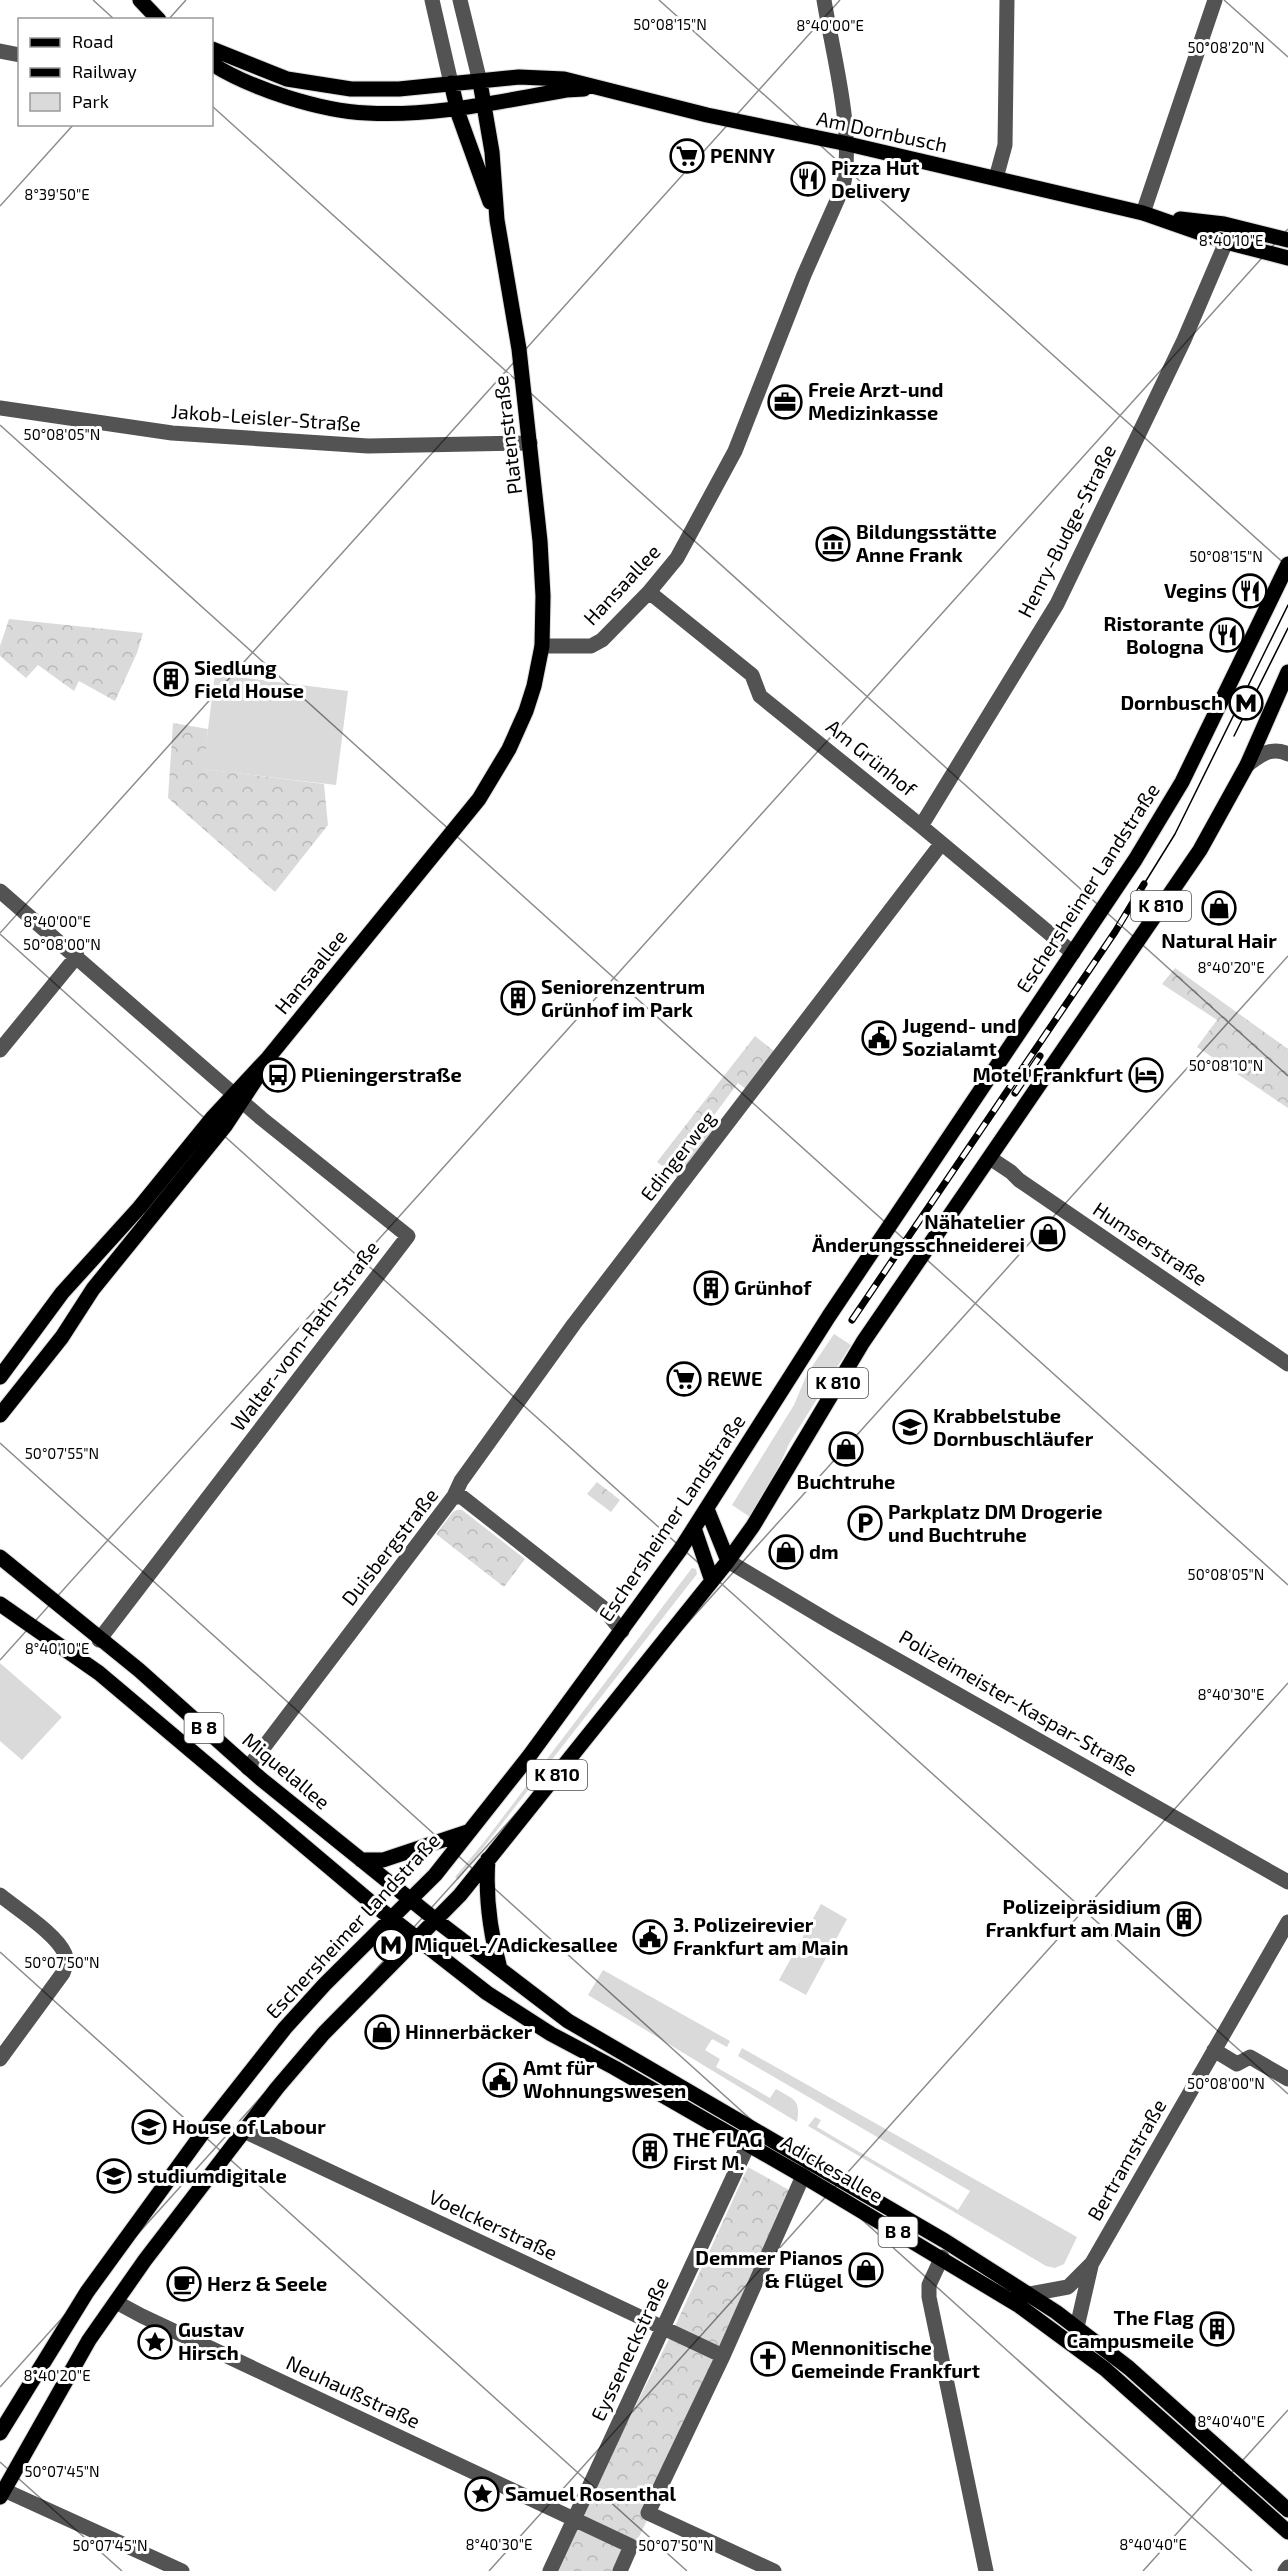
<svg xmlns="http://www.w3.org/2000/svg" width="1288" height="2571" font-family="'Exo 2',sans-serif">
  <defs>
    <pattern id="forest-crowns" width="20" height="18" patternUnits="userSpaceOnUse" patternTransform="scale(1.5)"><rect width="20" height="18" fill="#dadada"/><path d="M2 6a3 3 0 1 1 6 0M12 15a3 3 0 1 1 6 0" fill="none" stroke="#b9b9b9"/></pattern>
  </defs>
  <rect width="100%" height="100%" fill="#fff"/>
  <path fill="#dadada" d="M215,674L348,691L336,785L203,769Z
    M834,1334L851,1345L790,1442L772,1481L750,1517L732,1505L794,1405L807,1374Z
    M692,1568L696,1569L697,1574L458,1880L455,1877L484,1842Z
    M0,1663L62,1717L22,1760L0,1741Z
    M821,1904L847,1919L806,1995L779,1980Z
    M603,1970L730,2041L727,2047L712,2039L705,2050L720,2059L716,2067L770,2098L776,2089C794,2100 801,2099 797,2122L588,1995Z
    M742,2048L1077,2237L1064,2264L1055,2268L1046,2266L808,2126L815,2117L821,2120L817,2127L958,2210L970,2191L738,2056Z"/>
  <path fill="url(#forest-crowns)" d="M9,619L143,633L137,653L115,701L79,681L74,691L38,665L26,678L0,656V646Z
    M173,723L208,729L204,769L324,784L328,825L275,892L168,798Z
    M1175,968L1288,1049V1108L1197,1047L1217,1020L1162,984Z
    M755,1036L775,1052L746,1089L738,1083L706,1126L713,1131L677,1177L657,1162Z
    M597,1482L620,1500L611,1512L587,1494Z
    M457,1510H462L525,1559L504,1587L436,1534L453,1512Z
    M748,2167L789,2190C735,2318 685,2448 622,2571H553L671,2335Z"/>
  <g fill="none" stroke-linecap="round" stroke-linejoin="round">
    <g stroke="#dbdbdb" stroke-width="17">
      <path id="major" d="M140,0L159,20
        M212,49L287,79L351,89H399L519,77L564,79L707,115L848,144L1143,213L1226,242L1288,258
        M212,64C252,89 320,111 367,113C434,117 501,101 566,90L584,89
        M451,83L459,116L490,202
        M1180,219L1224,224L1288,240
        M0,1377L62,1293L139,1208L213,1117L268,1058L479,799L509,749L526,711L534,686L542,646L543,596L540,541L519,349L497,220L492,152L480,82
        M0,1415L62,1337L93,1289L225,1126L258,1076
        M707,1509L728,1561
        M694,1528L712,1581
        M0,1557L139,1670L261,1779L437,1921L568,2021L945,2241L1056,2312L1129,2368L1288,2510
        M0,1604L99,1673L373,1904L487,1993L551,2034L615,2068L803,2176L1018,2305L1105,2369L1288,2532
        M488,1859C485,1897 490,1932 500,1969
        M361,1860H383L470,1831
        M0,2433L87,2292L207,2127L285,2028L325,1984L435,1875L530,1755L680,1550L829,1316L1135,860L1182,782L1288,564
        M0,2497L89,2340L145,2260L277,2088L324,2033L460,1895L728,1561L753,1526L863,1342L1200,850L1247,765L1288,672"/>
    </g>
    <path stroke="#535353" stroke-width="15" d="M432,0L451,83
      M460,0L480,82
      M0,51L20,55
      M996,178L1005,145L1007,0
      M1143,213L1215,0
      M0,408L172,433L368,446L530,443
      M649,592L752,675L760,696L921,826L1073,953
      M542,646H591L602,640L649,592L677,558L735,451L804,275L843,187C855,134 833,55 824,0
      M1247,765C1261,755 1271,746 1288,754
      M921,826L1057,604L1184,340L1226,242
      M0,891L261,1118L408,1236L99,1640
      M0,1050L77,956
      M990,1158L1011,1172L1019,1180L1288,1364
      M454,1496L461,1481L574,1324L941,844
      M728,1561L832,1623L1288,1882
      M248,1768L454,1496L462,1497L602,1607L622,1631
      M0,1895C17,1909 57,1934 65,1954C67,1960 65,1968 63,1973L0,2059
      M1214,2050L1237,2064L1250,2057L1288,2079
      M244,2131L723,2356
      M942,2257L929,2285V2297L986,2571
      M1030,2294L1068,2287L1092,2263L1288,1922
      M116,2302L142,2316L631,2546L620,2571
      M1077,2327L1091,2266
      M4,2490L182,2571
      M550,2571L748,2145
      M774,2571L648,2513L723,2356L803,2176
      M1285,2571L1288,2567"/>
    <use href="#major" stroke="#000" stroke-width="15"/>
    <path stroke="#000" stroke-width="1.5" d="M1234,736L1288,628
      M1144,884L1175,834L1288,605"/>
    <g stroke="#000" stroke-width="7">
      <path id="rail" d="M1015,1093L1040,1056
        M852,1320L1115,932L1144,884"/>
    </g>
    <use href="#rail" stroke="#fff" stroke-width="4.5" stroke-dasharray="14" stroke-linecap="butt"/>
  </g>
  <path fill="none" stroke="#000" stroke-width="1.5" stroke-opacity="0.45" d="M93,0L115,20M659,0L1288,567M1224,0L1288,57M168,20L186,0M212,106L1288,1076M0,206L74,124M0,425L1288,1585M0,933L840,0M0,934L1288,2094M0,1443L1252,2571M0,1660L1288,229M0,1952L687,2571M0,2387L1288,956M0,2462L122,2571M489,2571L1288,1683M1143,2571L1288,2410"/>
  <defs>
    <g id="supermarket-ring" transform="scale(1.725)"><circle r="9.5" fill="#fff" stroke="#000" stroke-width="1.5"/><path d="M-6-5.5h2.5l.6 2H6L4.5 2H-2.5L-4.4-4H-6ZM-1.5 3.2a1.3 1.3 0 1 0 .1 0ZM3 3.2a1.3 1.3 0 1 0 .1 0Z" fill="#000"/></g>
    <g id="restaurant-ring" transform="scale(1.725)"><circle r="9.5" fill="#fff" stroke="#000" stroke-width="1.5"/><path d="M-5-6h1v4h1v-4h1v4h1v-4h1v5L-1.5 .5V6h-2V.5L-5-1ZM5-6V6H3V1.5H1.5Q1.5-4 5-6Z" fill="#000"/></g>
    <g id="office-ring" transform="scale(1.725)"><circle r="9.5" fill="#fff" stroke="#000" stroke-width="1.5"/><path d="M-6-3h4V-5.5h4V-3h4V5H-6ZM-1-4.5V-3h2v-1.5ZM-6 0V1H6V0Z" fill="#000"/></g>
    <g id="museum-ring" transform="scale(1.725)"><circle r="9.5" fill="#fff" stroke="#000" stroke-width="1.5"/><path d="M0-6L6-3V-2H-6V-3ZM-5-1h2V3h-2ZM-1-1h2V3h-2ZM3-1h2V3H3ZM-6 4H6V6H-6Z" fill="#000"/></g>
    <g id="building-ring" transform="scale(1.725)"><circle r="9.5" fill="#fff" stroke="#000" stroke-width="1.5"/><path d="M-4-6H4V6H1V3H-1V6H-4ZM-2.5-4.3h1.7v1.8h-1.7ZM.8-4.3h1.7v1.8H.8ZM-2.5-1h1.7V.8h-1.7ZM.8-1h1.7V.8H.8Z" fill="#000"/></g>
    <g id="metro-ring" transform="scale(1.725)"><circle r="9.5" fill="#fff" stroke="#000" stroke-width="1.5"/><path d="M-5.5 5V-5H-3L0 0L3-5H5.5V5H3V-.5L0 4L-3-.5V5Z" fill="#000"/></g>
    <g id="shop-ring" transform="scale(1.725)"><circle r="9.5" fill="#fff" stroke="#000" stroke-width="1.5"/><path d="M-5-2.5h2.3a2.7 3.5 0 0 1 5.4 0H5L5.5 6h-11ZM-1.5-2.5h3a1.5 2.3 0 0 0-3 0Z" fill="#000"/></g>
    <g id="civic-ring" transform="scale(1.725)"><circle r="9.5" fill="#fff" stroke="#000" stroke-width="1.5"/><path d="M-.6-6.5H3V-4.5H.6V-3L4-1V1h2V6H-6V1h2V-1L-.6-3ZM-1.2 2.5V6h2.4V2.5Z" fill="#000"/></g>
    <g id="bus-ring" transform="scale(1.725)"><circle r="9.5" fill="#fff" stroke="#000" stroke-width="1.5"/><path d="M-5-6H5V4H4V6H2V4H-2V6H-4V4H-5ZM-3.5-4V0h7V-4ZM-3.5 1.2v1.5H-2V1.2ZM2 1.2v1.5H3.5V1.2Z" fill="#000"/></g>
    <g id="hotel-ring" transform="scale(1.725)"><circle r="9.5" fill="#fff" stroke="#000" stroke-width="1.5"/><path d="M-6-4.5h1.5V1H6V5H4.5V3h-9V5H-6ZM-4 0a1.8 1.8 0 1 1 3.6 0ZM.5 0V-2.5h3Q6-2.5 6 0Z" fill="#000"/></g>
    <g id="school-ring" transform="scale(1.725)"><circle r="9.5" fill="#fff" stroke="#000" stroke-width="1.5"/><path d="M0-5L7-2L0 1L-7-2ZM-4 1L0 2.5L4 1V4Q0 6-4 4Z" fill="#000"/></g>
    <g id="parking-ring" transform="scale(1.725)"><circle r="9.5" fill="#fff" stroke="#000" stroke-width="1.5"/><path d="M-3.5-5.5H1a3.5 3.5 0 0 1 0 7H-1V5.5H-3.5ZM-1-3.4V-.6H.8a1.4 1.4 0 0 0 0-2.8Z" fill="#000"/></g>
    <g id="university-ring" transform="scale(1.725)"><circle r="9.5" fill="#fff" stroke="#000" stroke-width="1.5"/><path d="M0-5L7-2L0 1L-7-2ZM-4 1L0 2.5L4 1V4Q0 6-4 4Z" fill="#000"/></g>
    <g id="cafe-ring" transform="scale(1.725)"><circle r="9.5" fill="#fff" stroke="#000" stroke-width="1.5"/><path d="M-5.5-4.5H6V0H3Q3 3.5 0 3.5H-2.5Q-5.5 3.5-5.5 0ZM3-3.2v2h1.7v-2ZM-6 4.5H4V6H-6Z" fill="#000"/></g>
    <g id="sight-ring" transform="scale(1.725)"><circle r="9.5" fill="#fff" stroke="#000" stroke-width="1.5"/><path d="M0-6L1.8-2.2L6-1.7L2.9 1.2L3.7 5.4L0 3.3L-3.7 5.4L-2.9 1.2L-6-1.7L-1.8-2.2Z" fill="#000"/></g>
    <g id="church-ring" transform="scale(1.725)"><circle r="9.5" fill="#fff" stroke="#000" stroke-width="1.5"/><path d="M-1.2-6h2.4v3.5h3.3v2.4h-3.3V6h-2.4V-.1h-3.3v-2.4h3.3Z" fill="#000"/></g>
  </defs>
  <g fill-rule="evenodd">
    <use href="#supermarket-ring" x="687" y="156"/>
    <use href="#restaurant-ring" x="808" y="179"/>
    <use href="#office-ring" x="785" y="402"/>
    <use href="#museum-ring" x="833" y="544"/>
    <use href="#restaurant-ring" x="1250" y="591"/>
    <use href="#restaurant-ring" x="1227" y="635"/>
    <use href="#building-ring" x="171" y="679"/>
    <use href="#metro-ring" x="1246" y="703"/>
    <use href="#shop-ring" x="1219" y="908"/>
    <use href="#building-ring" x="518" y="998"/>
    <use href="#civic-ring" x="879" y="1038"/>
    <use href="#bus-ring" x="278" y="1075"/>
    <use href="#hotel-ring" x="1146" y="1075"/>
    <use href="#shop-ring" x="1048" y="1234"/>
    <use href="#building-ring" x="711" y="1288"/>
    <use href="#supermarket-ring" x="684" y="1379"/>
    <use href="#school-ring" x="910" y="1427"/>
    <use href="#shop-ring" x="846" y="1449"/>
    <use href="#parking-ring" x="865" y="1523"/>
    <use href="#shop-ring" x="786" y="1552"/>
    <use href="#building-ring" x="1184" y="1919"/>
    <use href="#civic-ring" x="650" y="1937"/>
    <use href="#metro-ring" x="391" y="1945"/>
    <use href="#shop-ring" x="382" y="2032"/>
    <use href="#civic-ring" x="500" y="2080"/>
    <use href="#university-ring" x="149" y="2127"/>
    <use href="#building-ring" x="650" y="2151"/>
    <use href="#university-ring" x="114" y="2176"/>
    <use href="#shop-ring" x="866" y="2270"/>
    <use href="#cafe-ring" x="184" y="2284"/>
    <use href="#building-ring" x="1217" y="2329"/>
    <use href="#sight-ring" x="155" y="2342"/>
    <use href="#church-ring" x="768" y="2359"/>
    <use href="#sight-ring" x="482" y="2494"/>
  </g>
  <g text-anchor="middle" stroke-width="6" stroke-linejoin="round" paint-order="stroke">
    <g fill="#fff" stroke="#4c4c4c" stroke-width="1.5">
      <rect x="1131" y="891" width="60" height="30" rx="4.5"/>
      <rect x="808" y="1368" width="60" height="30" rx="4.5"/>
      <rect x="184.5" y="1713" width="39" height="30" rx="4.5"/>
      <rect x="527" y="1760" width="60" height="30" rx="4.5"/>
      <rect x="878.5" y="2217" width="39" height="30" rx="4.5"/>
    </g>
    <g font-size="18" font-weight="bold" fill="#000">
      <text x="1161" y="912">K 810</text>
      <text x="838" y="1389">K 810</text>
      <text x="204" y="1734">B 8</text>
      <text x="557" y="1781">K 810</text>
      <text x="898" y="2238">B 8</text>
    </g>
    <g font-size="20" fill="#000" stroke="#fff">
      <text transform="translate(882 132) rotate(12)" y="7">Am Dornbusch</text>
      <text transform="translate(266 418) rotate(4)" y="7">Jakob-Leisler-Straße</text>
      <text transform="translate(508 435) rotate(-97)" y="7">Platenstraße</text>
      <text transform="translate(1067 531) rotate(-63)" y="7">Henry-Budge-Straße</text>
      <text transform="translate(622 585) rotate(-47)" y="7">Hansaallee</text>
      <text transform="translate(871 758) rotate(39)" y="7">Am Grünhof</text>
      <text transform="translate(1088 888) rotate(-57)" y="7">Eschersheimer Landstraße</text>
      <text transform="translate(311 972) rotate(-51)" y="7">Hansaallee</text>
      <text transform="translate(678 1156) rotate(-52)" y="7">Edingerweg</text>
      <text transform="translate(1150 1244) rotate(34)" y="7">Humserstraße</text>
      <text transform="translate(305 1336) rotate(-53)" y="7">Walter-vom-Rath-Straße</text>
      <text transform="translate(672 1518) rotate(-56)" y="7">Eschersheimer Landstraße</text>
      <text transform="translate(390 1547) rotate(-52)" y="7">Duisbergstraße</text>
      <text transform="translate(1018 1703) rotate(30)" y="7">Polizeimeister-Kaspar-Straße</text>
      <text transform="translate(286 1771) rotate(40)" y="7">Miquelallee</text>
      <text transform="translate(353 1926) rotate(-47)" y="7">Eschersheimer Landstraße</text>
      <text transform="translate(1127 2160) rotate(-60)" y="7">Bertramstraße</text>
      <text transform="translate(832 2169) rotate(30)" y="7">Adickesallee</text>
      <text transform="translate(493 2225) rotate(25)" y="7">Voelckerstraße</text>
      <text transform="translate(630 2349) rotate(-65)" y="7">Eysseneckstraße</text>
      <text transform="translate(353 2392) rotate(25)" y="7">Neuhaußstraße</text>
    </g>
    <g font-size="20" font-weight="bold" fill="#000" stroke="#fff" text-anchor="start">
      <text x="710" y="163">PENNY</text>
      <text x="831" y="175">Pizza Hut<tspan x="831" dy="23">Delivery</tspan></text>
      <text x="808" y="397">Freie Arzt-und<tspan x="808" dy="23">Medizinkasse</tspan></text>
      <text x="856" y="539">Bildungsstätte<tspan x="856" dy="23">Anne Frank</tspan></text>
      <text x="1227" y="598" text-anchor="end">Vegins</text>
      <text x="1204" y="631" text-anchor="end">Ristorante<tspan x="1204" dy="23">Bologna</tspan></text>
      <text x="194" y="675">Siedlung<tspan x="194" dy="23">Field House</tspan></text>
      <text x="1223" y="710" text-anchor="end">Dornbusch</text>
      <text x="1219" y="948" text-anchor="middle">Natural Hair</text>
      <text x="541" y="994">Seniorenzentrum<tspan x="541" dy="23">Grünhof im Park</tspan></text>
      <text x="902" y="1033">Jugend- und<tspan x="902" dy="23">Sozialamt</tspan></text>
      <text x="301" y="1082">Plieningerstraße</text>
      <text x="1123" y="1082" text-anchor="end">Motel Frankfurt</text>
      <text x="1025" y="1229" text-anchor="end">Nähatelier<tspan x="1025" dy="23">Änderungsschneiderei</tspan></text>
      <text x="734" y="1295">Grünhof</text>
      <text x="707" y="1386">REWE</text>
      <text x="933" y="1423">Krabbelstube<tspan x="933" dy="23">Dornbuschläufer</tspan></text>
      <text x="846" y="1489" text-anchor="middle">Buchtruhe</text>
      <text x="888" y="1519">Parkplatz DM Drogerie<tspan x="888" dy="23">und Buchtruhe</tspan></text>
      <text x="809" y="1559">dm</text>
      <text x="1161" y="1914" text-anchor="end">Polizeipräsidium<tspan x="1161" dy="23">Frankfurt am Main</tspan></text>
      <text x="673" y="1932">3. Polizeirevier<tspan x="673" dy="23">Frankfurt am Main</tspan></text>
      <text x="414" y="1952">Miquel-/Adickesallee</text>
      <text x="405" y="2039">Hinnerbäcker</text>
      <text x="523" y="2075">Amt für<tspan x="523" dy="23">Wohnungswesen</tspan></text>
      <text x="172" y="2134">House of Labour</text>
      <text x="673" y="2147">THE FLAG<tspan x="673" dy="23">First M.</tspan></text>
      <text x="137" y="2183">studiumdigitale</text>
      <text x="843" y="2265" text-anchor="end">Demmer Pianos<tspan x="843" dy="23">&amp; Flügel</tspan></text>
      <text x="207" y="2291">Herz &amp; Seele</text>
      <text x="1194" y="2325" text-anchor="end">The Flag<tspan x="1194" dy="23">Campusmeile</tspan></text>
      <text x="178" y="2337">Gustav<tspan x="178" dy="23">Hirsch</tspan></text>
      <text x="791" y="2355">Mennonitische<tspan x="791" dy="23">Gemeinde Frankfurt</tspan></text>
      <text x="505" y="2501">Samuel Rosenthal</text>
    </g>
  </g>
  <g font-size="15" text-anchor="middle" fill="#000" stroke="#fff" stroke-width="6" stroke-linejoin="round" paint-order="stroke">
    <text x="670" y="30">50°08'15"N</text>
    <text x="830" y="31">8°40'00"E</text>
    <text x="1226" y="53">50°08'20"N</text>
    <text x="57" y="200">8°39'50"E</text>
    <text x="1231" y="246">8°40'10"E</text>
    <text x="62" y="440">50°08'05"N</text>
    <text x="1226" y="562">50°08'15"N</text>
    <text x="57" y="927">8°40'00"E</text>
    <text x="62" y="950">50°08'00"N</text>
    <text x="1231" y="973">8°40'20"E</text>
    <text x="1226" y="1071">50°08'10"N</text>
    <text x="62" y="1459">50°07'55"N</text>
    <text x="1226" y="1580">50°08'05"N</text>
    <text x="57" y="1654">8°40'10"E</text>
    <text x="1231" y="1700">8°40'30"E</text>
    <text x="62" y="1968">50°07'50"N</text>
    <text x="1226" y="2089">50°08'00"N</text>
    <text x="57" y="2381">8°40'20"E</text>
    <text x="1231" y="2427">8°40'40"E</text>
    <text x="62" y="2477">50°07'45"N</text>
    <text x="499" y="2550">8°40'30"E</text>
    <text x="1153" y="2550">8°40'40"E</text>
    <text x="110" y="2551">50°07'45"N</text>
    <text x="676" y="2551">50°07'50"N</text>
  </g>
  <rect x="18" y="18" width="195" height="108" fill="#ffffff" stroke="#999999" stroke-width="1.5"/>
  <rect x="30" y="38" width="30" height="9" fill="#000000" stroke="#999999" stroke-width="1.5"/>
  <text x="72" y="48" font-size="18" fill="#000000">Road</text>
  <rect x="30" y="68" width="30" height="9" fill="#000000" stroke="#999999" stroke-width="1.5"/>
  <text x="72" y="78" font-size="18" fill="#000000">Railway</text>
  <rect x="30" y="93" width="30" height="18" fill="#dadada" stroke="#999999" stroke-width="1.5"/>
  <text x="72" y="108" font-size="18" fill="#000000">Park</text>
</svg>
